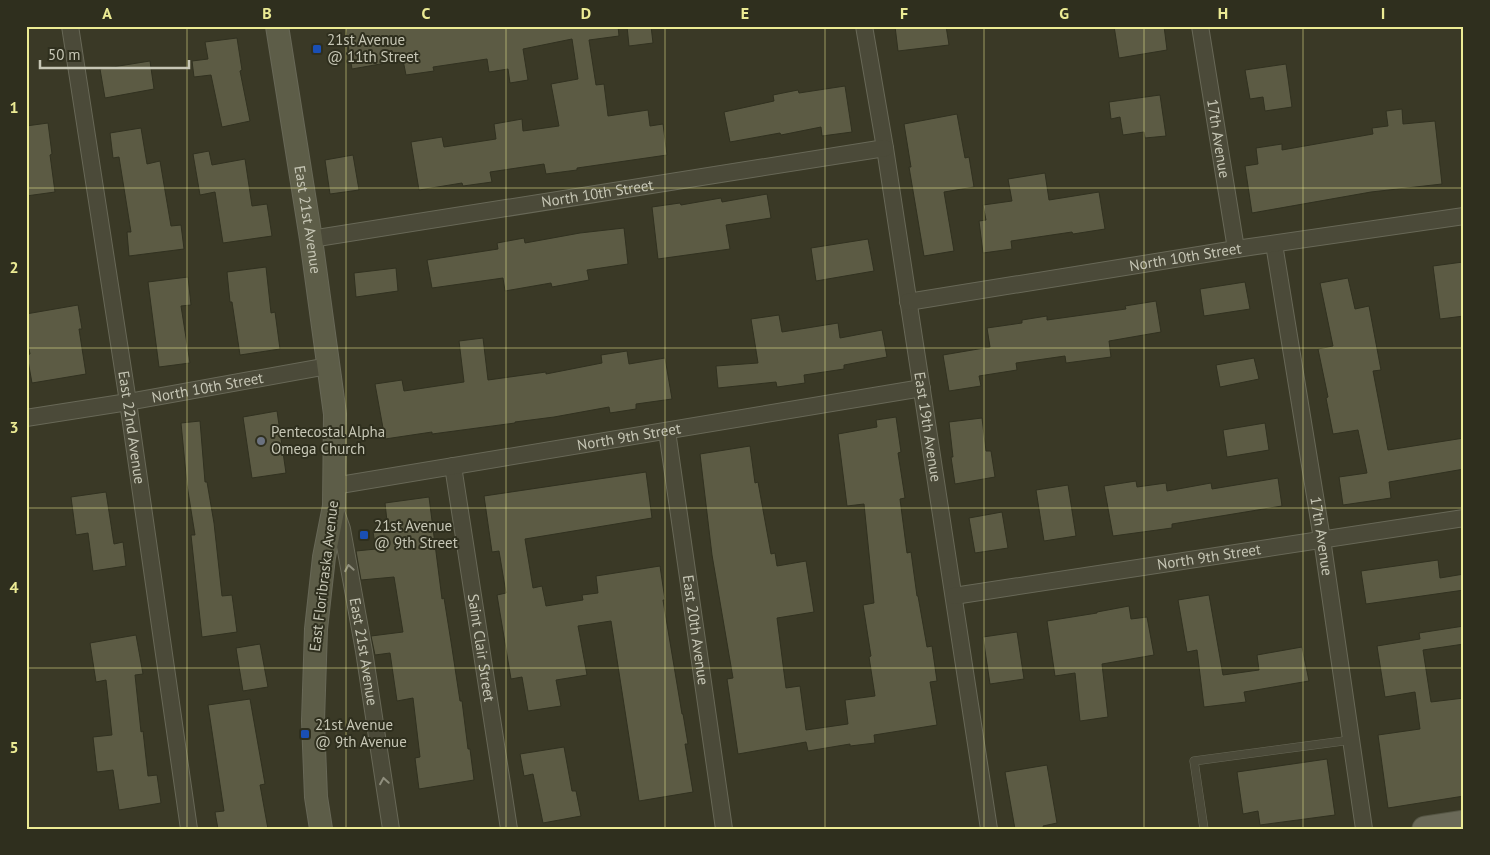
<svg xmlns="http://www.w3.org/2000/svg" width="1490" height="855" font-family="'PT Sans',sans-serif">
  <rect width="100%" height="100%" fill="#3a3926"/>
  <path fill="#5c5b44" stroke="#313120" d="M345,26H618L619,36L589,40L596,85L604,84L608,116L648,110L650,126L663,124L667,155L577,168V170L546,174L544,164L490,172L492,182L463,186L462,183L419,190L411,142L442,137L444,147L496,139L494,124L522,119L523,131L559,126L551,84L578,79L572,39L523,49L528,80L510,83L508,69L489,72L487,59L433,67L434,71L406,75L403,60L352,69Z
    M627,26H651L653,43L629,46Z
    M895,26H946L949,45L898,51Z
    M1114,26H1164L1167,50L1119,58Z
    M237,38L242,70L240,71L250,121L222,127L211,75L194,77L192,61L208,59L205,42Z
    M150,61L154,89L105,98L100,69Z
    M1286,64L1292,107L1265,111L1263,97L1250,99L1245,70Z
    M845,86L852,132L822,136L821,127L781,135L780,133L730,142L724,112L774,101L773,95L798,90L799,93Z
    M1160,95L1166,136L1145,138L1144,132L1123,135L1120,117L1111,119L1109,102Z
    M1402,109L1403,124L1435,121L1442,184L1371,192L1252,213L1245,166L1258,164L1256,148L1282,144V150L1373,134L1372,128L1388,126L1386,111Z
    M957,114L965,158L969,157L974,187L944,192L954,251L924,256L909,167H911L904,124Z
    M48,123L52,154L50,155L55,192L26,196V126Z
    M141,128L147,164L160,161L171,226L181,225L184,249L129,256L127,232H131L119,157L113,158L110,133Z
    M209,151L212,165L245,159L252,206L267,204L272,236L223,243L215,192L200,195L193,154Z
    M353,155L359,190L330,194L325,160Z
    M1045,173L1049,200L1099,192L1105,229L1073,234L1072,232L1011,241L1012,249L983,253L979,221L986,220L983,205L1012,201L1008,179Z
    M767,194L771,218L726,225L730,249L658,259L652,207L680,203L681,205L721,198L722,202Z
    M624,228L628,264L587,270L589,280L552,287L551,283L505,291L503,278L432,288L427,260L498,249L497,243L524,238L525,243L580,233Z
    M868,239L874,271L816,281L811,248Z
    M1463,262L1464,316L1440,319L1433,266Z
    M266,267L271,313L275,312L280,349L240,355L232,302H230L227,272Z
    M396,268L398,291L356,297L354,273Z
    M188,277L191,305L181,306L190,363L159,367L148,282Z
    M1348,278L1355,309L1369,306L1381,370L1373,371L1388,450L1464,438V469L1389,482L1391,498L1343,505L1339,477L1367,473L1358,430L1333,434L1326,398L1328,397L1318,349L1333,346L1320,283Z
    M1245,282L1250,309L1204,316L1200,289Z
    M1156,301L1161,332L1109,341L1111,357L1066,363L1065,356L1016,363L1017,370L979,376L981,386L949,391L943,355L990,347L987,328L1022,323V320L1047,316V320L1126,309L1125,306Z
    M78,305L82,329H79L86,374L32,383L27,355L30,354L26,333V314Z
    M779,315L782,332L838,323L840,338L882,330L887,357L844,365V369L804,375L805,383L777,387L776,382L718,388L716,366L758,363L751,319Z
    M483,338L488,380L546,372V374L602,363L601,355L627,351L629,364L665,358L672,399L636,404V409L610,413L609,407L554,417L515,422V423L432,434V432L385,439L375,384L402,380L404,391L464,382L459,341Z
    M1254,358L1259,379L1220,387L1216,365Z
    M277,411L286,473L252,478L243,417Z
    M896,417L901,452L898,453L905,498L900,499L907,553L911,552L917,596H918L927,647L932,646L937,681L930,682L937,725L874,735L875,743L850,746V744L808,751L806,742L738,754L727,679L733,678L712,555L700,454L750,446L755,483L758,482L771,554L775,553L777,566L806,561L814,612L777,618L786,688L800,686L806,730L848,724L845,700L875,696L869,657L871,656L863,605L874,603L864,504L847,506L838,434L877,427L876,420Z
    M982,418L986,451H991L995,477L955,484L951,457H953L949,422Z
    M200,421L205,482H207L214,523L222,596L232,595L237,632L202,637L191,535H195L187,485L181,423Z
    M1265,423L1269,450L1227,457L1223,430Z
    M646,472L652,518L525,539L533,588L542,586L546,606L583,600L582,595L598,593L596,576L660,566L665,600H663L682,714H683L688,744H685L693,792L639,801L611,621L578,626L587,675L556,680L561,706L528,711L522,677L511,679L497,595L506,593L499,551L492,552L484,496Z
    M1278,478L1282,506L1172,524V528L1113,536L1104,486L1136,481L1137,487L1166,483L1167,491L1211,483L1212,489Z
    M1068,485L1076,536L1044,541L1036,490Z
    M106,492L114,544L123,542L126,566L93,571L88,533L76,535L71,497Z
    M429,497L442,599L444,598L452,648L460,701H462L468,749H470L474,780L419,789L415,758L420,757L413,698L397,701L390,653L375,655L371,636L403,632L394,577L361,580L356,551L376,549L373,532L388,530L385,503Z
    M1002,512L1008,548L975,553L969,518Z
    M1438,560L1440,578L1464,574V590L1366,604L1361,571Z
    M1209,595L1223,675L1259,670L1257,655L1302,647L1309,681L1244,692L1246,702L1204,707L1197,650L1187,652L1178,600Z
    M1129,606L1131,619L1147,617L1154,655L1102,664L1108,717L1080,721L1075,673L1055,676L1047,621L1097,613V612Z
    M1464,626V644L1423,650L1431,702L1464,698V796L1388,808L1378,735L1420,729L1415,692L1385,697L1377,646L1420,639L1419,633Z
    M1017,632L1024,679L990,684L983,637Z
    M136,635L143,674L135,675L141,732L143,731L148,776L157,775L161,803L119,810L113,770L97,772L93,737L112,735L106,680L96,682L90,643Z
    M260,644L268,687L243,691L236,648Z
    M250,699L265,784L260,785L268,829H218L215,812L224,811L208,705Z
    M564,747L572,791H576L581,816L543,823L533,774L524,776L520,754Z
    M1327,759L1335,815L1260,825L1258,811L1243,814L1237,772Z
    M1047,765L1057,823L1043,826L1044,829H1015L1005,772Z"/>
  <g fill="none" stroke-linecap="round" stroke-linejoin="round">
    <g stroke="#686857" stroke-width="9">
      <path id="lane" d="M1204,829L1194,761L1351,740"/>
    </g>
    <g stroke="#686857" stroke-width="18">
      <g id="street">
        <path id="s1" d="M70,26L128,402L189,829"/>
        <path id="s2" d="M864,26L885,148L989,829"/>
        <path id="s3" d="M1200,26L1236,249"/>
        <path id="s4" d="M311,239L885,148"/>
        <path id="s5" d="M1274,244L1322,539L1364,829"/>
        <path id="s6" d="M908,302L1236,249L1464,216"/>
        <path id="s7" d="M26,418L128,402L328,366"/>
        <path id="s8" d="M667,431L724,829"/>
        <path id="s9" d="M453,466L509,829"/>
        <path id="s10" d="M334,486L922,388"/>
        <path id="s11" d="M334,506L342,529L364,651L391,829"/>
        <path id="s12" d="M954,596L1464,518"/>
      </g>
    </g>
    <g stroke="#686857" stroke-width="24">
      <g id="secondary">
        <path id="s13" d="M277,26L311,239L335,414L334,506L324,557L316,629L313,721L316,797L321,829"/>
      </g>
    </g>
    <g stroke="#565645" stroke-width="27">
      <path id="primary" d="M1425,829L1464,823"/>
    </g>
    <use href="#lane" stroke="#4b4a39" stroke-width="8"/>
    <use href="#street" stroke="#4b4a39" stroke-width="16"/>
    <use href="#secondary" stroke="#5d5d48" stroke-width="22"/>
    <use href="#primary" stroke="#6a6958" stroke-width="25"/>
  </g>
  <defs><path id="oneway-chevron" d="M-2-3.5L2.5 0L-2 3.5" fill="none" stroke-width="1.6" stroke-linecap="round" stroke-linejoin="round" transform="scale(1.25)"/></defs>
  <g stroke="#8f8e7d">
    <use href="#oneway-chevron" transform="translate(349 568) rotate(-100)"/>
    <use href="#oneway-chevron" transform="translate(384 781) rotate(-99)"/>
  </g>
  <path fill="none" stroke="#eceb94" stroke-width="1" stroke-opacity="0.55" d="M187,26V829M346,26V829M506,26V829M665,26V829M825,26V829M984,26V829M1144,26V829M1303,26V829M26,188H1464M26,348H1464M26,508H1464M26,668H1464"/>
  <g fill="#1a4fb4" stroke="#2f2f1e" stroke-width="2">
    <rect x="312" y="44" width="10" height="10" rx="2.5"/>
    <rect x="359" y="530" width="10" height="10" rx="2.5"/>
    <rect x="300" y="729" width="10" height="10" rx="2.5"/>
  </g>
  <circle fill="#6b7280" stroke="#2f2f1e" stroke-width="2" cx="261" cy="441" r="5"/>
  <g text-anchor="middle" stroke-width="4" stroke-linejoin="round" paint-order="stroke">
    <g font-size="15" fill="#c6c6b5" stroke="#2f2f1e" text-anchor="start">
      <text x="327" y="45">21st Avenue<tspan x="327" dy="17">@ 11th Street</tspan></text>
      <text x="271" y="437">Pentecostal Alpha<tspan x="271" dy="17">Omega Church</tspan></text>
      <text x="374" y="531">21st Avenue<tspan x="374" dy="17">@ 9th Street</tspan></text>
      <text x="315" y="730">21st Avenue<tspan x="315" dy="17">@ 9th Avenue</tspan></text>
    </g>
    <g font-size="15" fill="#c6c6b5" stroke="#2f2f1e">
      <text dy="5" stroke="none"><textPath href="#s3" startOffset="114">17th Avenue</textPath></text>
      <text dy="5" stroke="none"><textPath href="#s4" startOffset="290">North 10th Street</textPath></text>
      <text dy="5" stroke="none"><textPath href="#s13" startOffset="196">East 21st Avenue</textPath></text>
      <text dy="5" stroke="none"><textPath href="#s6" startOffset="281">North 10th Street</textPath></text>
      <text dy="5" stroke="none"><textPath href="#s7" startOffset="184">North 10th Street</textPath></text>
      <text dy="5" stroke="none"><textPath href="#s1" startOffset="406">East 22nd Avenue</textPath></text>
      <text dy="5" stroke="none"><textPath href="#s2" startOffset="406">East 19th Avenue</textPath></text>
      <text dy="5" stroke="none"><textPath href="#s10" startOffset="299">North 9th Street</textPath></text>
      <text dy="5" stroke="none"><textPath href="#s5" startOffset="296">17th Avenue</textPath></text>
      <text dy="5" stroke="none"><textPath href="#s12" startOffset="258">North 9th Street</textPath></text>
      <text transform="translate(324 576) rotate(-83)" y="5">East Floribraska Avenue</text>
      <text dy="5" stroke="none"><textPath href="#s8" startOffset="201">East 20th Avenue</textPath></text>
      <text dy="5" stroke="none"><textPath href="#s9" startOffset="184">Saint Clair Street</textPath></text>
      <text dy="5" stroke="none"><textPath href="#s11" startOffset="149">East 21st Avenue</textPath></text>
    </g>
  </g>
  <rect width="1490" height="855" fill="none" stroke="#2f2f1e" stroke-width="55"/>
  <path d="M40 60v8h149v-8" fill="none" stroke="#c6c6b5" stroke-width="2.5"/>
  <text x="48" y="60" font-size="15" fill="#c6c6b5" stroke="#2f2f1e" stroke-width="4" paint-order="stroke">50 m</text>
  <rect x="28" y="28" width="1434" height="800" fill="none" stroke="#eceb94" stroke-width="2"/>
  <g font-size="16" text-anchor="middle" font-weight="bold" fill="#eceb94">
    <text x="107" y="19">A</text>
    <text x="267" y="19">B</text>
    <text x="426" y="19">C</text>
    <text x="586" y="19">D</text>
    <text x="745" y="19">E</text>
    <text x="904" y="19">F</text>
    <text x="1064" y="19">G</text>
    <text x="1223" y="19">H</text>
    <text x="1383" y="19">I</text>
    <text x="14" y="113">1</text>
    <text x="14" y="273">2</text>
    <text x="14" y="433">3</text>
    <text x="14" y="593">4</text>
    <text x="14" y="753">5</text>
  </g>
</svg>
